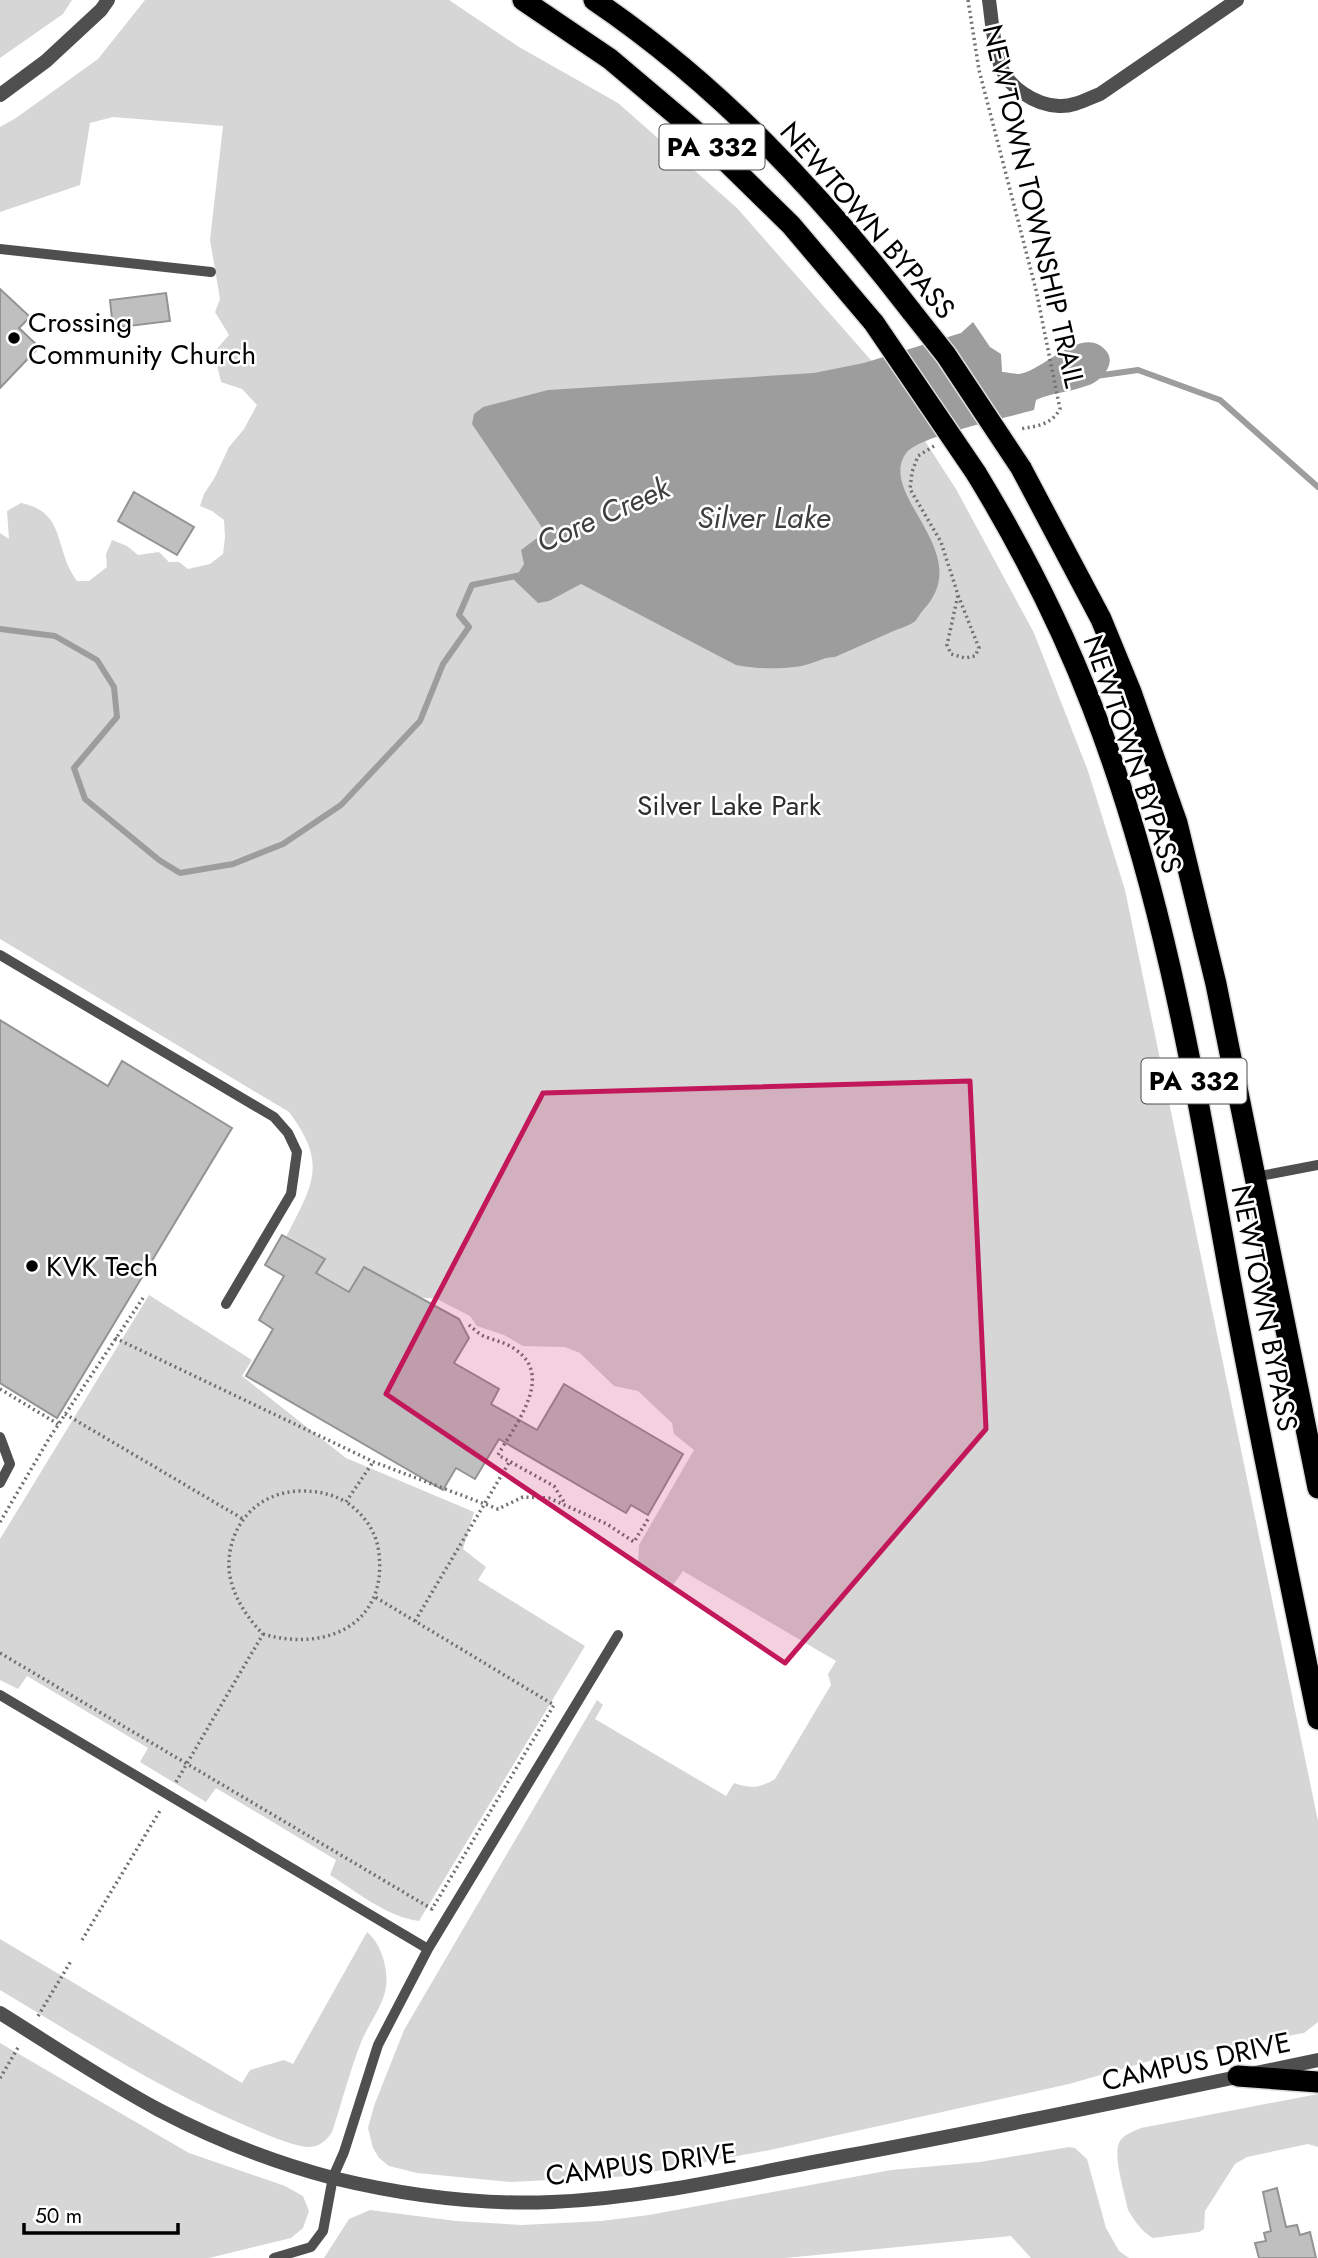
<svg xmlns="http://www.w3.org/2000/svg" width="1318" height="2258" font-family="Jost,sans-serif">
  <rect width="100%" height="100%" fill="#fff"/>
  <path fill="#d6d6d6" d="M0,0H72L63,14L0,58Z
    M145,0H449L519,47L618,103L737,208L877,367L956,489L1034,633L1088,771L1125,890L1318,1821V2022L1304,2033L1153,2060L1069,2084L770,2150L630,2176L510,2182L417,2173L389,2166L379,2158L373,2148L368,2128L374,2106L404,2030L597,1700L603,1705L595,1719L726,1796L734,1783C751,1789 760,1788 775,1779L831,1685L828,1674L836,1661L683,1571L673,1585L638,1564L639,1545L694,1450L674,1434L672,1423L638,1391L614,1386L580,1353L565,1347L523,1346L504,1335L477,1326L470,1316L437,1299L415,1297L364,1267L349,1292L316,1273L324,1259L286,1237C313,1184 328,1164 289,1112L0,939V533L9,539L7,511L21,503C67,512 53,549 77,581H89L107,567L106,554L112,540L127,546L138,555L159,552L169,562H179L188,569L210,564L223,554L225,537L224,520L212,511L200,506L204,494L215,477L229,447L244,429L257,405L242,389L221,382L214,352L229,335L215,312L220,299L210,240L223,126L113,117L90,123L80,185L0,212V127L16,118L98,59Z
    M149,1295L252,1360L242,1376L346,1458L474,1512L463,1549L486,1567L478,1580L585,1646L419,1921C387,1917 357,1892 330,1875L336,1860L216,1788L206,1802L140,1762L148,1748L27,1676L18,1689L0,1680V1539Z
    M367,1932C382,1944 390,1973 385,1992C381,2008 369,2024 362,2040C350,2070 342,2102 332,2132C326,2142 317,2148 306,2147C282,2143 257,2130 235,2121C153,2085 77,2036 0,1990V1939L242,2083L250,2070L284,2060L293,2064Z
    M0,2043L189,2153L285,2186L303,2196L309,2211L303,2228L291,2238L209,2258H0Z
    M1318,2094V2147L1308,2144L1247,2157L1235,2164L1205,2211L1204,2229L1199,2232L1153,2238C1142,2232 1134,2220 1128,2210C1125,2194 1113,2157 1119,2143C1122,2135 1134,2131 1141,2128Z
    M1069,2147L1075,2148L1087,2159L1106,2228L1119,2251L1129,2258H1031L1011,2236L785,2258H324L349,2219L370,2210L456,2221L522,2225L601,2221L649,2215L891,2170L980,2162Z"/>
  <path fill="#9d9d9d" d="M973,322L990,347L1001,354L1002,372C1007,372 1014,374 1019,374C1044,371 1084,322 1107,352C1116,364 1101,381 1089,385C1071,392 1054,392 1036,400L1034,410C1009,417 920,436 907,452C874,494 977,551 924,609C920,613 918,619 914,622C907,627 897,629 889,633C871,641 853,649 835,657C824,657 819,661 809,664C790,670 754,669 736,665L581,584L549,601L538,603L514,580L524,564L521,550L545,532L472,424L474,414L483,407L548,390L814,373L864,363L961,333Z"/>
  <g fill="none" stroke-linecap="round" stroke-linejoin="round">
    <path stroke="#9d9d9d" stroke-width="6" d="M1096,376L1138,370L1220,400L1318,487
      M0,629L55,636L97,660L114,687L117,717L74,768L85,799L159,860L180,873L233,864L283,844L341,805L420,721L443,664L469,627L459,615L472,585L521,575"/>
  </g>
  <path fill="#bfbfbf" stroke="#939393" stroke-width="2" d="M0,289L30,317L19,328L39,347L0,388Z
    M166,293L170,321L113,328L110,300Z
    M134,492L194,527L177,555L118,521Z
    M0,1020L108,1086L122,1061L232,1128L57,1418L0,1383Z
    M282,1235L325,1259L316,1273L349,1292L364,1267L459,1319L469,1338L454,1363L499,1389L491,1404L537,1430L564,1384L683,1454L648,1515L631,1505L626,1513L499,1439L475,1479L456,1468L443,1490L246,1376L273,1329L259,1320L284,1276L265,1265Z
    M1277,2188L1286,2227L1297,2225L1300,2235L1310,2232L1316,2258H1259L1255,2243L1266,2241L1264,2233L1271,2231L1263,2192Z"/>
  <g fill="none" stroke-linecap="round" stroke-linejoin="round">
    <g stroke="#dbdbdb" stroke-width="24">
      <path id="highway" d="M523,0L610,59L694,130L791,225L874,323
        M594,0C718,84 821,194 912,312
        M1021,468L1101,619L1131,692L1177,823L1216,984L1318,1488
        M976,473C1021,547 1061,625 1092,706C1164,891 1196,1089 1231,1283C1258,1429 1288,1574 1318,1719
        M1238,2076L1318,2082"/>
    </g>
    <path stroke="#717171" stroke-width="3.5" stroke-dasharray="2 3.5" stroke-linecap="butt" d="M968,0L979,70L1036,290L1060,409C1051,425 1037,426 1020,429
      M934,446L918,456L912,472L910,489L941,542L958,595L979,648L975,656L965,658L951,654L947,645L958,595
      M469,1325C474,1329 480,1335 486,1337C497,1341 507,1343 516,1350C555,1377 514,1426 498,1455L554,1486L564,1502
      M115,1338L374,1462L498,1509L523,1497L549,1498L607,1524L634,1542L648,1519
      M0,1389L58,1424
      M65,1414L243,1519
      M0,1522L50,1437L145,1295
      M415,1621L510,1461
      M263,1634C324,1652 387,1626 379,1554C377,1532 364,1514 346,1502
      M0,1653L432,1909L554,1705L375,1597
      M176,1782L263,1634C246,1617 231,1593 229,1569C227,1526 257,1492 300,1491C317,1491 330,1493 346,1502L373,1462
      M82,1940L161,1809
      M38,2016L71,1961
      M0,2078L19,2046"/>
    <path stroke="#4f4f4f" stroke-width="10" d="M0,249L211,272
      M0,955L274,1117L288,1133L297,1152L291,1194L226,1304
      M1255,1177L1318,1165
      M0,1437L10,1464L0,1483
      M0,1695L428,1949
      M274,2258L311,2247L323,2231L333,2177L344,2152L378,2045L428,1949L618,1635"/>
    <path stroke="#4f4f4f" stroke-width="14" d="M989,0C992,21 993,44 1000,64C1007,87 1035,105 1059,106C1073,107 1087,99 1100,94L1237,0
      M0,95L46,61L101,10L108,0
      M0,2013C53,2046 105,2081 159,2110C214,2139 273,2162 333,2178C403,2195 479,2205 552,2202C651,2198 747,2174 845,2156C1003,2127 1160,2093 1318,2060"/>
    <use href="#highway" stroke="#000" stroke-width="21"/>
    <g stroke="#dbdbdb" stroke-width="24" stroke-linecap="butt">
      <path id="highway-bridge" d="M912,312L946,355L1021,468
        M874,323L976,473"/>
    </g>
    <use href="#highway-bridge" stroke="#000" stroke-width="21"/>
  </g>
  <path fill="#c2185b" fill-opacity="0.2" stroke="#c2185b" stroke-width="5" stroke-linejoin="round" d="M970,1081L986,1429L785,1663L386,1394L543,1093Z"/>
  <g fill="#000" stroke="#fff" stroke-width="2.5">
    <circle cx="14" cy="338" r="7"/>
    <circle cx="32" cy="1266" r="7"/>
  </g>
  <g text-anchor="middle" stroke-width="5" stroke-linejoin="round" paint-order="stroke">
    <g fill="#fff" stroke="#4c4c4c" stroke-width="2">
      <rect x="659.5" y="124.5" width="105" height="45" rx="5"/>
      <rect x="1141.5" y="1058.5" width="105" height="45" rx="5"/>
    </g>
    <g font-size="26" font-weight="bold" fill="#000">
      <text x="712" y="156">PA 332</text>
      <text x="1194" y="1090">PA 332</text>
    </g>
    <g font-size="28" fill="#000" stroke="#fff">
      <text transform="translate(1034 206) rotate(77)" y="10">NEWTOWN TOWNSHIP TRAIL</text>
      <text transform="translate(868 220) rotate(49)" y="10">NEWTOWN BYPASS</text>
      <text transform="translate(1133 754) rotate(71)" y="10">NEWTOWN BYPASS</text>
      <text transform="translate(1265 1308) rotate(79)" y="10">NEWTOWN BYPASS</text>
      <text transform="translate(1196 2061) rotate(-12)" y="10">CAMPUS DRIVE</text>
      <text transform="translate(641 2164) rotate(-7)" y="10">CAMPUS DRIVE</text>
    </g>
    <g font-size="28" fill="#000" stroke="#fff" text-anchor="start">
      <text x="28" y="332">Crossing<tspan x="28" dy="32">Community Church</tspan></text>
      <text x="46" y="1276">KVK Tech</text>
    </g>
    <g font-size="28" fill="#2d2d2d" stroke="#fff">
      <text x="729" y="815">Silver Lake Park</text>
    </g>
    <g font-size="30" font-style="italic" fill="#3e3e3e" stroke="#fff">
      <text transform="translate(603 515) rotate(-24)" y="10">Core Creek</text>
      <text x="764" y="528">Silver Lake</text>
    </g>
  </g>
  <path d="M24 2223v10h154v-10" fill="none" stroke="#000000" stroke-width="3.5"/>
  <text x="35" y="2223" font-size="21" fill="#000000" stroke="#ffffff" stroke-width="5" paint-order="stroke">50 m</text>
</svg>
